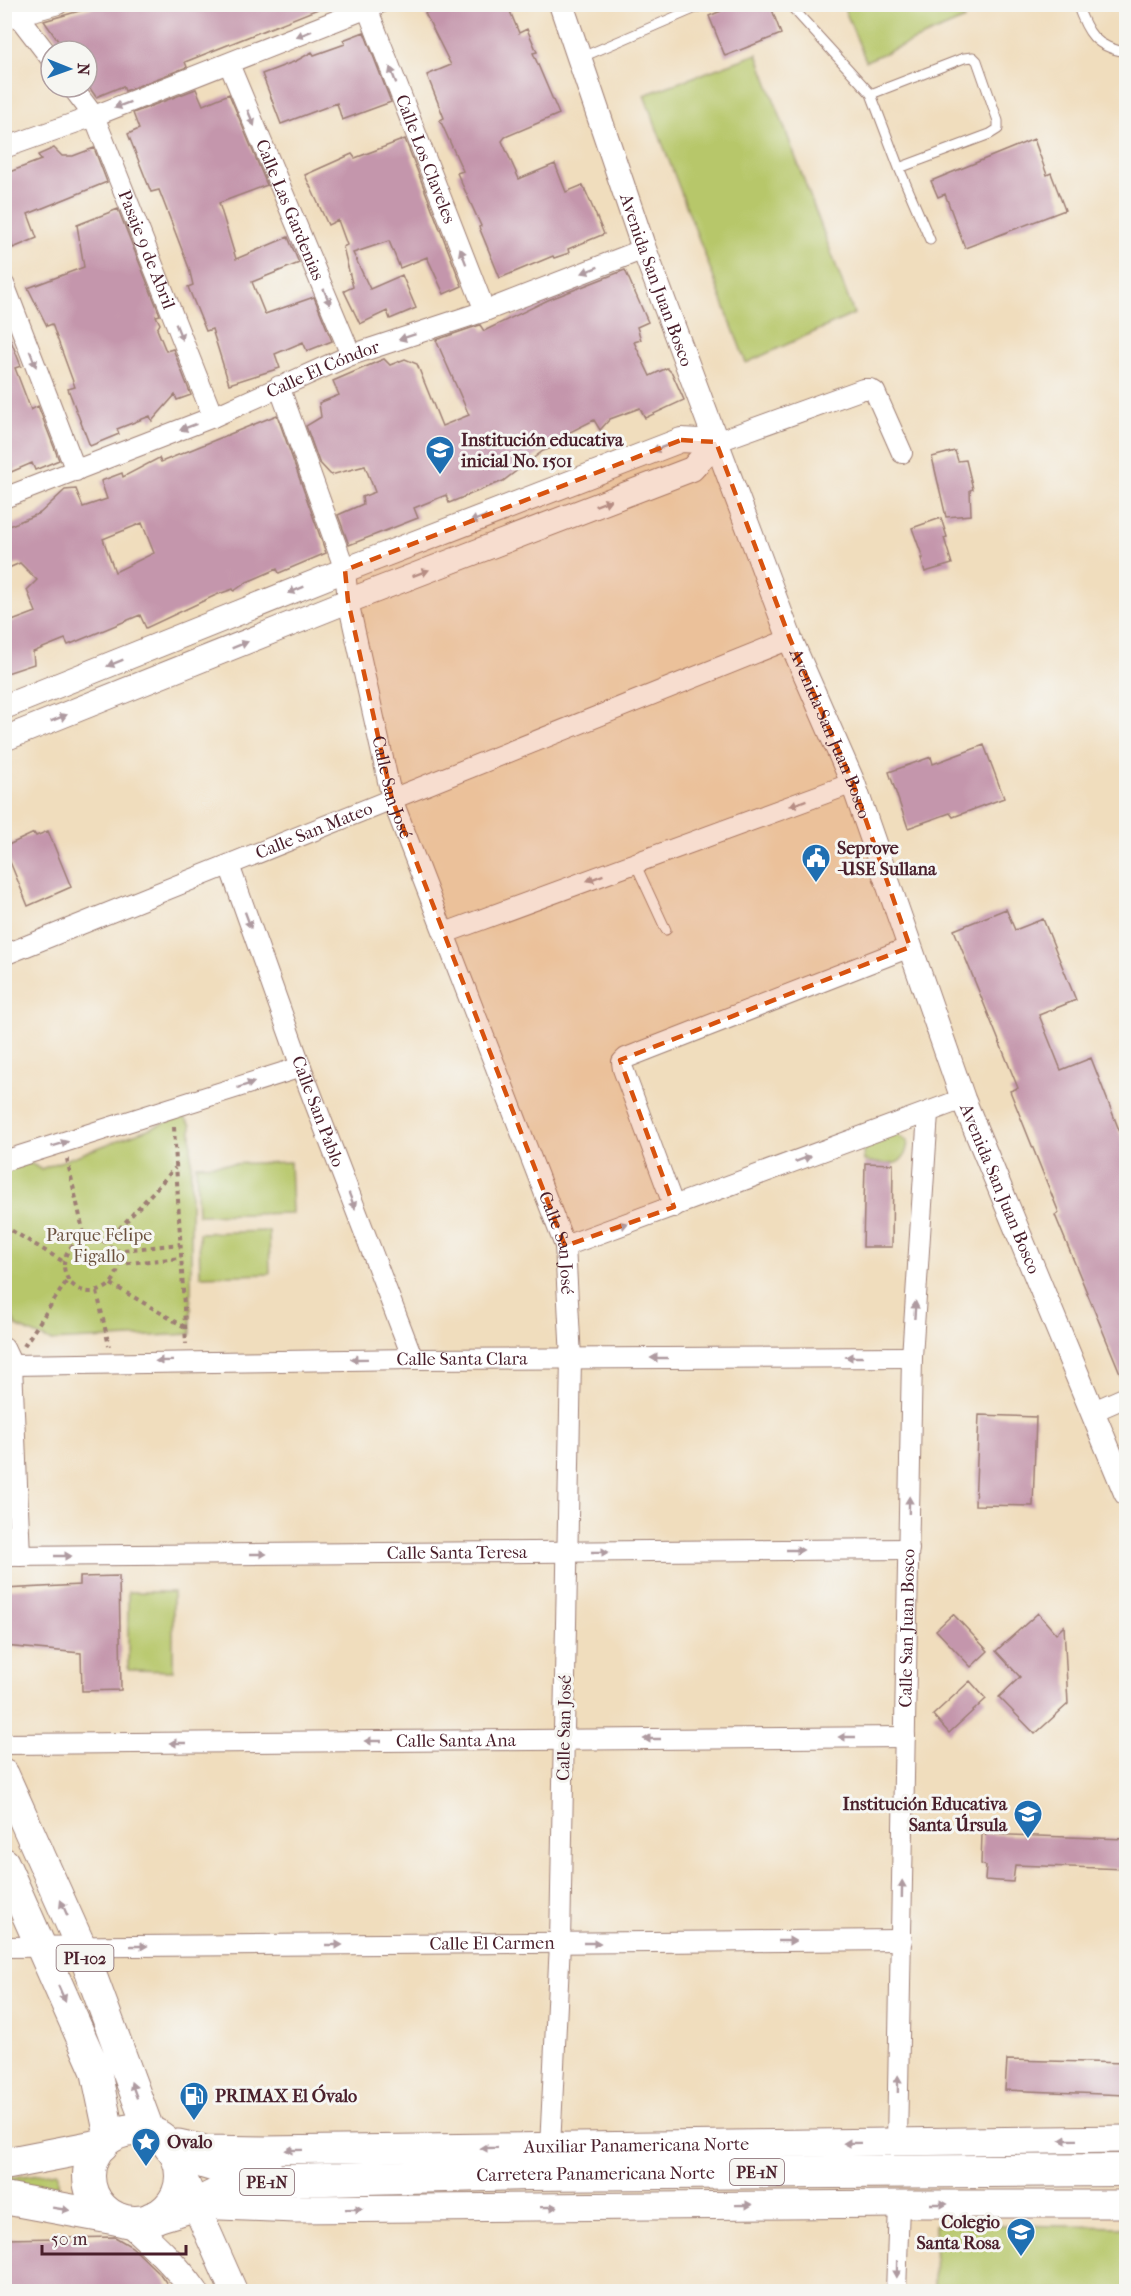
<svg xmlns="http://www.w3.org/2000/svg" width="1131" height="2296" font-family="'IM FELL French Canon',serif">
  <rect width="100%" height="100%" fill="#f6f6f2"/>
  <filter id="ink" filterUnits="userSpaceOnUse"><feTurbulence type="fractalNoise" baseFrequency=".0167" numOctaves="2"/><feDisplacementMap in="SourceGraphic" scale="12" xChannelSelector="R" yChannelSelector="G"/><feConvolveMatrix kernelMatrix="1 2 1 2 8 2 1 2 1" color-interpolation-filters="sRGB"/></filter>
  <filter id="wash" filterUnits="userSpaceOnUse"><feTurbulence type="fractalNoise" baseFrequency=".008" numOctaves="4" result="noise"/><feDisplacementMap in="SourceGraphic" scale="24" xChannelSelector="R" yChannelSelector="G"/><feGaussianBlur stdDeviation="1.35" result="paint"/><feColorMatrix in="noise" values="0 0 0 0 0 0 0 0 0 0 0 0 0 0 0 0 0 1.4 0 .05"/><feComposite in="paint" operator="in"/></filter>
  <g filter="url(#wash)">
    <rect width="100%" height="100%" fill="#f0ddbd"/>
    <path fill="#b7c76a" stroke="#80734a" stroke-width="1.5" d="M853,4L959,5L965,19L866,61L844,8Z
      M757,54L854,314L746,363L644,95Z
      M183,1116L191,1125V1334L50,1341L16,1326L5,1300L4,1168L26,1161L41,1169Z
      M892,1131L908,1142C905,1171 887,1164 864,1161L862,1141Z
      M290,1162L292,1213L198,1215L196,1165Z
      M269,1231L270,1274L200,1276L199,1233Z
      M128,1592H173V1671L128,1670Z
      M58,2172V2192L5,2185V2178Z
      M935,2224L1126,2227V2291H934Z"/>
    <g id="blocks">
      <path fill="#c496ac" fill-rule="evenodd" d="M104,4H328V5L185,62L187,67L125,91L123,86L96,97L87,84V51H65L44,21Z
        M443,4H507L519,33L527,29L537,52L533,53L559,114L505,137L502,141L519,179L555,164L566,192L583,185L604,234L568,249L569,253L554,258L553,256L500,278L479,227L481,226L457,173L463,171L440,120L444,118L427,75L451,65L425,13Z
        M738,4H770L781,34L725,56L709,16Z
        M364,32L391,102L342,120L337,103L281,124L262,74L296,61L312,52L314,55L345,44L343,40Z
        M196,89L203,105L229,94L267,185L219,203L236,259L288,237L299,263L252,282L265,314L314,297L332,341L307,351L303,342L275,354L280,368L229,384L212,329L206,331L188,287L193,285L189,268L159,190L151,192L128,134L139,129L133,113Z
        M405,139L462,286L444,294L427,257L400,268L389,241L353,253L370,289L402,275L416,308L390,319L387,311L360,324L344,291L353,287L343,247L347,245L338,220L328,225L305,175L352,154L355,158Z
        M1034,139L1047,175L1051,173L1065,210L965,248L945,194L938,197L931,181Z
        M54,148L62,156H73L94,148L107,182L28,214L37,238L13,248L4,224V174L41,160L38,155Z
        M118,209L160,315L156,316L160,324L157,329L166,351L173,349L191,395L177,400L175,395L152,421L150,416L117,429L119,434L90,446L68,389L75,387L52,324L47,326L28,288L84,267L77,225Z
        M625,270L648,322L637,327L641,340L634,342L650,376L667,368L672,373L684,400L645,418L640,408L610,419L600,430L594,420L568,433L571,441L543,451L503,481L449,503L446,495L414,508L418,518L349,545L338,515L363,504L362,497L375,492L365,466L331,475L319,462L306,426L321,417L319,403L339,395L333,381L384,359L390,365L405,359L417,364L442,426L469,415L436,340L480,325L484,331L548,300Z
        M4,323L21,366L15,368L31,410L38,406L59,460L35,470L32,463L4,475Z
        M277,415L326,553L279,573L277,569L247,582L234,591L233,589L216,595L146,628L140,615L68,645L65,639L33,652L34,664L4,674V624L36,612L27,590L37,580L20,563L4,570V528L40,513L65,490L76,489L83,507L107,499L101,481L122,473L123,477L159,458L161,462ZM142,523L154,553L115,572L103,539Z
        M955,451L958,461L966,460L973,489L970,490L971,515L946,517L932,457Z
        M941,518L947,537L944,538L952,564L925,572L921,558H923L912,528Z
        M984,745L1004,798L953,817L950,813L908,828L889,772L931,757L933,764Z
        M48,831L71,887L28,906L4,847L34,833L36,836Z
        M1006,909L1015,930L1043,919L1076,1000L1039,1015L1061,1070L1091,1058L1126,1148V1385H1125L1055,1215L1059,1213L1010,1091L1018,1088L954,930Z
        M865,1163L893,1164L892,1247H863Z
        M979,1415L1036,1417L1033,1506L975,1505Z
        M119,1576L121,1690L82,1691L81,1653L4,1646V1589L80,1585V1577Z
        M1038,1613L1056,1634L1064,1626L1068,1704L1035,1734L999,1697L1020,1677L996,1651Z
        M953,1614L988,1651L971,1667L936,1630Z
        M970,1681L986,1699L949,1733L933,1715Z
        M982,1834L1126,1839V1869L1015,1865L1013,1882L985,1880L986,1866L981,1864Z
        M1007,2060L1126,2063V2095L1005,2090Z
        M115,2237L132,2247L160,2274L173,2292H4V2239Z"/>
    </g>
  </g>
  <g filter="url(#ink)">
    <use href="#blocks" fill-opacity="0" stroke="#9d7e74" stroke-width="1.5"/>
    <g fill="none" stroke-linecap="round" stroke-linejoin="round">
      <g stroke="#9d7e74" stroke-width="11">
        <path id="service" d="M789,4L871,94L899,168L930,240
          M1077,4C1087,33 1095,47 1126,52
          M580,58L705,4
          M871,94L964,58L973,57L977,61L998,121V129L990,134L899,168
          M635,863L666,930"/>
      </g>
      <g stroke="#9d7e74" stroke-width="22">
        <g id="minor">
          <path d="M15,4L18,16L51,59"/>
          <path id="s1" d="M367,8L485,311"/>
          <path d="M4,19L58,4"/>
          <path id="s2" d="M229,64L351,355"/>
          <path id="s3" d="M72,87L94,116L213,417"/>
          <path d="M4,148L94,116L378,4"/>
          <path d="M4,284L76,471"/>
          <path id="s4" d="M279,386L345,570L348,601L392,799L565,1246L571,1358L560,1943L550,2147"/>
          <path d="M716,442L863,389H870L875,392L902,453"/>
          <path id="s5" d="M4,498L213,417L351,355L485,311L644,249"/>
          <path id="s6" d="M229,865L301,1067L413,1359"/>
          <path d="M445,933L853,783"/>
          <path id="s7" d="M4,955L790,639"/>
          <path d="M4,1161L301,1067"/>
          <path d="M674,1207L623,1069L622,1062L626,1058L910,947"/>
          <path d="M565,1246L963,1099"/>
          <path d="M4,1348L12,1365L20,1556"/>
          <path id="s8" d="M12,1365L413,1359L912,1357"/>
          <path d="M1094,1411L1126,1397"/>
          <path id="s9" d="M4,1556L909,1549"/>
          <path id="s10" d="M4,1744L905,1737"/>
          <path id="s11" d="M4,1947L902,1940"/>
          <path id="s12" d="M897,2142L912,1357L928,1113"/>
          <path d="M896,2292L899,2204"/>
        </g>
      </g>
      <g stroke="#9d7e74" stroke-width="26">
        <g id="tertiary">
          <path id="s13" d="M561,4L644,249L790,639L853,783L963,1099L1126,1493"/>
          <path d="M4,707L345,570L681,440L716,442"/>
          <path d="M4,739L348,601L692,469L716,442"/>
        </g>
      </g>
      <g stroke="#9d7e74" stroke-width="29">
        <g id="secondary">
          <path id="s14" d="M178,2143L205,2149L264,2150L1126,2139"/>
          <path d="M180,2170L234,2292"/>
          <path d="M195,2205L295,2209L899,2204H1126"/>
          <path d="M129,2222C153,2244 176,2265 195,2292"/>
        </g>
      </g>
      <g stroke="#9d7e74" stroke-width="32">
        <path id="primary" d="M4,1775L81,1947L150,2133L161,2139
          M4,1863L96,2071L110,2138"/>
      </g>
      <g stroke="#9d7e74" stroke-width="34">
        <g id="trunk">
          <circle cx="135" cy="2176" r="46"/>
          <path d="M170,2147C205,2166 227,2171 267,2172"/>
          <path d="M4,2164L102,2145"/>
          <path d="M4,2198L118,2219"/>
          <path id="s15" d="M152,2218L195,2205L224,2191L249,2184L285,2180L527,2174L1126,2170"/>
        </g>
      </g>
      <path stroke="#9d7e74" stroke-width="4" stroke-dasharray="4.5 4.5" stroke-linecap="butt" d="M174,1127L186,1344
        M67,1159L85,1239
        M4,1226L64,1262
        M64 1265a27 27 0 1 1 54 0a27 27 0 1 1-54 0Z
        M107,1242L175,1168
        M115,1251L180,1244
        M118,1264L181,1258
        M111,1284L185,1327
        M97,1292L109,1346
        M24,1346L68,1279"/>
      <use href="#service" stroke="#fff" stroke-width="9"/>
      <use href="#minor" stroke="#fff" stroke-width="20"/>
      <use href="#tertiary" stroke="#fff" stroke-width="24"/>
      <use href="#secondary" stroke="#fff" stroke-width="27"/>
      <use href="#primary" stroke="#fff" stroke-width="30"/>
      <use href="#trunk" stroke="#fff" stroke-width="32"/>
    </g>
    <defs><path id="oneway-solid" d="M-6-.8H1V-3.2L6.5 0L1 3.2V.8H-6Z" transform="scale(1.5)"/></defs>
    <g fill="#ae9aa0">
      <use href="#oneway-solid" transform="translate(304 34) rotate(158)"/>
      <use href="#oneway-solid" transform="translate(393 75) rotate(-111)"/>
      <use href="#oneway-solid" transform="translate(122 105) rotate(159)"/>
      <use href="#oneway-solid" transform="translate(251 118) rotate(67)"/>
      <use href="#oneway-solid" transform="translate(463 256) rotate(-111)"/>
      <use href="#oneway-solid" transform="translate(590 270) rotate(159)"/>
      <use href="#oneway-solid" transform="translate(327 297) rotate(67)"/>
      <use href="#oneway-solid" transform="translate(179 332) rotate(68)"/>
      <use href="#oneway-solid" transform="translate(407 337) rotate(162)"/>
      <use href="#oneway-solid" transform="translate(33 359) rotate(69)"/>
      <use href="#oneway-solid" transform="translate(188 427) rotate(159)"/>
      <use href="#oneway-solid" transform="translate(660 448) rotate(159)"/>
      <use href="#oneway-solid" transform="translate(603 503) rotate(-21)"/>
      <use href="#oneway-solid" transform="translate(478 519) rotate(159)"/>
      <use href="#oneway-solid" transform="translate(421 573) rotate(-21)"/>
      <use href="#oneway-solid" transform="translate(296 590) rotate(158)"/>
      <use href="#oneway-solid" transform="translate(240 645) rotate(-22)"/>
      <use href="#oneway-solid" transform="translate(115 663) rotate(158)"/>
      <use href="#oneway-solid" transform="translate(59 718) rotate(-22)"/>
      <use href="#oneway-solid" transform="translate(798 803) rotate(160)"/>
      <use href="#oneway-solid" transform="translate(595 878) rotate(160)"/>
      <use href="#oneway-solid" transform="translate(248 920) rotate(70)"/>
      <use href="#oneway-solid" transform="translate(246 1085) rotate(-18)"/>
      <use href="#oneway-solid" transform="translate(60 1144) rotate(-17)"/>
      <use href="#oneway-solid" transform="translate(803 1159) rotate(-20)"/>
      <use href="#oneway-solid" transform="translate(352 1201) rotate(69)"/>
      <use href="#oneway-solid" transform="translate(620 1226) rotate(-20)"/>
      <use href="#oneway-solid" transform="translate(915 1310) rotate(-86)"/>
      <use href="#oneway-solid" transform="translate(854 1357) rotate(180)"/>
      <use href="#oneway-solid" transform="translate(659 1358) rotate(180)"/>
      <use href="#oneway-solid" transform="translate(359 1359) rotate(179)"/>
      <use href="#oneway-solid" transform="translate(164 1361) rotate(179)"/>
      <use href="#oneway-solid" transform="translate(909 1505) rotate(-89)"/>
      <use href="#oneway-solid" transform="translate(795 1550)"/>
      <use href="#oneway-solid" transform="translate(600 1552)"/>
      <use href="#oneway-solid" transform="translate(258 1554)"/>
      <use href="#oneway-solid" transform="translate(63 1556)"/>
      <use href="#oneway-solid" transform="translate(847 1737) rotate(180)"/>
      <use href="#oneway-solid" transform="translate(652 1739) rotate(180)"/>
      <use href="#oneway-solid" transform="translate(373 1741) rotate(180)"/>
      <use href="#oneway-solid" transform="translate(178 1743) rotate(180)"/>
      <use href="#oneway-solid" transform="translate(902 1889) rotate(-89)"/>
      <use href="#oneway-solid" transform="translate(64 1908) rotate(-114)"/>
      <use href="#oneway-solid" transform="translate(787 1941)"/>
      <use href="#oneway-solid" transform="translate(592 1943)"/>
      <use href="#oneway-solid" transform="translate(334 1945)"/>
      <use href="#oneway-solid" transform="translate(139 1946)"/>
      <use href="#oneway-solid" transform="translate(62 1994) rotate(66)"/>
      <use href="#oneway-solid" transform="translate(898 2084) rotate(-89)"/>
      <use href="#oneway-solid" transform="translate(134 2090) rotate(-110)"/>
      <use href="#oneway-solid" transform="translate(1068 2140) rotate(179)"/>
      <use href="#oneway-solid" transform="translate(852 2143) rotate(179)"/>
      <use href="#oneway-solid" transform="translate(489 2148) rotate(179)"/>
      <use href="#oneway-solid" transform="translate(294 2150) rotate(179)"/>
      <use href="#oneway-solid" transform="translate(939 2204)"/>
      <use href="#oneway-solid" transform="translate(744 2205) rotate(-1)"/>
      <use href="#oneway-solid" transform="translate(549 2207) rotate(-1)"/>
      <use href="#oneway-solid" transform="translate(61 2209) rotate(9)"/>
      <use href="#oneway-solid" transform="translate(354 2209) rotate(-1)"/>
      <use href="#oneway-solid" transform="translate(897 2269) rotate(91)"/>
    </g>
  </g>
  <path fill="#d8530f" fill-opacity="0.2" stroke="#d8530f" stroke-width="4.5" stroke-dasharray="12 8" stroke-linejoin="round" d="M681,440L716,442L790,639L853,783L910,947L620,1060L674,1207L565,1246L392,799L348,601L345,570Z"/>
  <defs>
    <g id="school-pin" transform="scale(1.5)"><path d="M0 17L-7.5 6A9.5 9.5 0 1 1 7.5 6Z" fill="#1f6fb2" stroke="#f6f6f2"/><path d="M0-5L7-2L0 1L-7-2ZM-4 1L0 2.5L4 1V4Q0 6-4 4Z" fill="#fff"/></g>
    <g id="civic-pin" transform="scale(1.5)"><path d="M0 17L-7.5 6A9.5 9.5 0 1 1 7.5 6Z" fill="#1f6fb2" stroke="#f6f6f2"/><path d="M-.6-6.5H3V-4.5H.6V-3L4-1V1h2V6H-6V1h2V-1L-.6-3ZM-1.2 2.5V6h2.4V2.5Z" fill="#fff"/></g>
    <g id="fuel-pin" transform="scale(1.5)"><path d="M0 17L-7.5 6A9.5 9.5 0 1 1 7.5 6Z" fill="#1f6fb2" stroke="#f6f6f2"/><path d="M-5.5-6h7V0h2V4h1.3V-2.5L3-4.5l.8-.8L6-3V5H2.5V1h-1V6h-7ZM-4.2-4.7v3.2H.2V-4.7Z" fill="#fff"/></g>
    <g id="sight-pin" transform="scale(1.5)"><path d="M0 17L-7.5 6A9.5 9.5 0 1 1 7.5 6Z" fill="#1f6fb2" stroke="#f6f6f2"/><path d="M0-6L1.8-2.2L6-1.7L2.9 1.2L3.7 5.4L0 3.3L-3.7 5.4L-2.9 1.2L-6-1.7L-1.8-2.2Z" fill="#fff"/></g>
  </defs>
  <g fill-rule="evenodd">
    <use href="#school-pin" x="440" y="450"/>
    <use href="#civic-pin" x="816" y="858"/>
    <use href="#school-pin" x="1028" y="1814"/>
    <use href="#fuel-pin" x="194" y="2096"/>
    <use href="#sight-pin" x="146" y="2142"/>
    <use href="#school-pin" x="1021" y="2232"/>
  </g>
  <g text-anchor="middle" stroke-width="6" stroke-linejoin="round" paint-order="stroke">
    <g fill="#f6f6f2" stroke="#7e6067" stroke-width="1.5">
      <rect x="56.5" y="1945" width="57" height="26" rx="4.5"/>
      <rect x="730" y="2159" width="54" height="26" rx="4.5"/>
      <rect x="240" y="2169" width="54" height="26" rx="4.5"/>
    </g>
    <g font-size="16" font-weight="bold" fill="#4a1f2b">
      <text x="85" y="1964">PI-102</text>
      <text x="757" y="2178">PE-1N</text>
      <text x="267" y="2188">PE-1N</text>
    </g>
    <g font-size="18" fill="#4a1f2b" stroke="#f6f6f2">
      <text dy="6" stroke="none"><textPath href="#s1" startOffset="162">Calle Los Claveles</textPath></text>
      <text dy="6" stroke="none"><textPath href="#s2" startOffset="158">Calle Las Gardenias</textPath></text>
      <text dy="6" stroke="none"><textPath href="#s3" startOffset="180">Pasaje 9 de Abril</textPath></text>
      <text dy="6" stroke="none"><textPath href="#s13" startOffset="292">Avenida San Juan Bosco</textPath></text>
      <text dy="6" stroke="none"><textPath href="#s5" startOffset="344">Calle El Cóndor</textPath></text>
      <text dy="6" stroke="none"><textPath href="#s13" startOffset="778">Avenida San Juan Bosco</textPath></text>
      <text dy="6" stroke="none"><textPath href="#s4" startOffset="418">Calle San José</textPath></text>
      <text dy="6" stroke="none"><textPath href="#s7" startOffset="334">Calle San Mateo</textPath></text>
      <text dy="6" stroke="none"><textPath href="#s6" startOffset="262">Calle San Pablo</textPath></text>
      <text dy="6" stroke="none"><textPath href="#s13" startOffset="1264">Avenida San Juan Bosco</textPath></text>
      <text dy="6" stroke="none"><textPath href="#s4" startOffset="904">Calle San José</textPath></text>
      <text dy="6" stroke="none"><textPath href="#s8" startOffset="450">Calle Santa Clara</textPath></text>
      <text dy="6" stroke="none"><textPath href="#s9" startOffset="453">Calle Santa Teresa</textPath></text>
      <text dy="6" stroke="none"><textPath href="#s12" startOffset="514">Calle San Juan Bosco</textPath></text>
      <text transform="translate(564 1728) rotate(-89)" y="6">Calle San José</text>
      <text dy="6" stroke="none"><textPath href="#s10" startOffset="452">Calle Santa Ana</textPath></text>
      <text dy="6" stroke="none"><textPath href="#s11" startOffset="488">Calle El Carmen</textPath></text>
      <text dy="6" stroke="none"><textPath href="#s14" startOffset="459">Auxiliar Panamericana Norte</textPath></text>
      <text dy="6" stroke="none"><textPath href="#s15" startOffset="450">Carretera Panamericana Norte</textPath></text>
    </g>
    <g font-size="18" font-weight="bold" fill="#4a1f2b" stroke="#f6f6f2" text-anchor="start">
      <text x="461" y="446">Institución educativa<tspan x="461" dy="21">inicial No. 1501</tspan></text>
      <text x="837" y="854">Seprove<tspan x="837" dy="21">-USE Sullana</tspan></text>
      <text x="1007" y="1810" text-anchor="end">Institución Educativa<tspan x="1007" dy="21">Santa Úrsula</tspan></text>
      <text x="215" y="2102">PRIMAX El Óvalo</text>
      <text x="167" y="2148">Ovalo</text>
      <text x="1000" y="2228" text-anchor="end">Colegio<tspan x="1000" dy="21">Santa Rosa</tspan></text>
    </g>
    <g font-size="18" fill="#6b513e" stroke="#f6f6f2">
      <text x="99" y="1241">Parque Felipe<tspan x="99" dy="21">Figallo</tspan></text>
    </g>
  </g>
  <rect width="1131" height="2296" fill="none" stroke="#f6f6f2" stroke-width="24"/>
  <g transform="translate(69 69) rotate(91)"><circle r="28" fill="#f6f6f2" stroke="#b1a0a2" stroke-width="1.5"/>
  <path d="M0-4.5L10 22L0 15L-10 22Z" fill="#1f6fb2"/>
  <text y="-9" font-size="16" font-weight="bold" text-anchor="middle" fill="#4a1f2b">N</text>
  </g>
  <path d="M42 2245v9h144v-9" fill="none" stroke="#4a1f2b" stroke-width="3"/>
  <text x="51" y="2245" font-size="18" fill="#4a1f2b" stroke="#f6f6f2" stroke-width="4.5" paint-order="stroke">50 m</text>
</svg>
